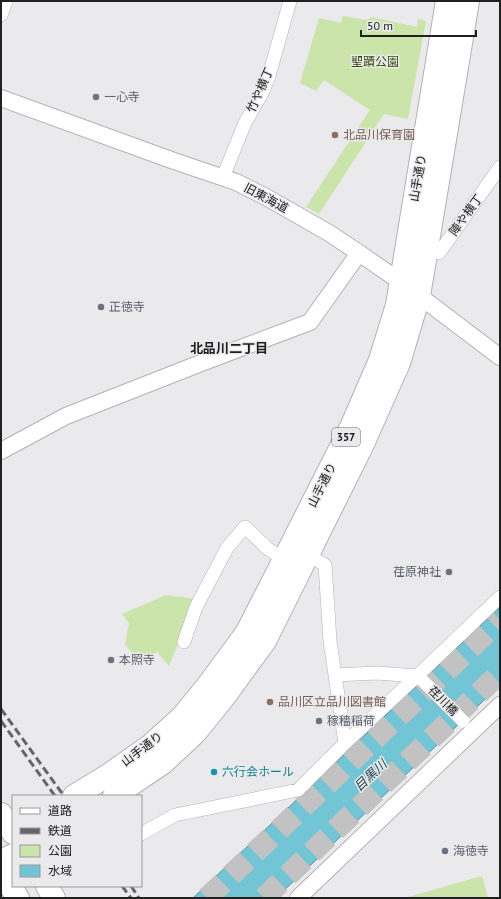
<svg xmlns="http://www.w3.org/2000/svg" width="501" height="899" font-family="'PT Sans','Noto Sans JP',sans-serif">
  <rect width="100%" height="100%" fill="#eaeaec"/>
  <path fill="#cbe4a9" d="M343,16L367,20L371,17L417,27L418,19L426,21L408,119L384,114L319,214L306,207L370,110L324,80L316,91L300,83L319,18L341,23Z
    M166,595L196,599L169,666L157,652L140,661L125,645L129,623L122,614Z
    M482,876L488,898H398H405Z"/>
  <path fill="#71c5d5" stroke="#59949f" d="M500,607V685L276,898H193Z"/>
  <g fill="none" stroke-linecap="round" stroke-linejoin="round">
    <path stroke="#c2c2c3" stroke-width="22" stroke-dasharray="22 11" stroke-linecap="butt" d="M207,898L500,620
      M264,898L500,673"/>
    <g stroke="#b2b2b3" stroke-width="14">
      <path id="minor" d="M1,15L6,1
        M223,177L245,123L262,93L268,79L290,1
        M426,250L439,253L500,167
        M308,555L325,565L330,641L345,743
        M184,642L196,607L227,548L245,527L267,548L284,560
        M335,675L377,673L417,676L421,679
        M141,834L175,815L298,790L345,743L417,676L500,597"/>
    </g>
    <g stroke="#b2b2b3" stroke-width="18">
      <path id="tertiary" d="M1,98L174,161L236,182L266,197L329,233L359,253L401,282L500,357
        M1,451L66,416L201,363L310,322L359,253
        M298,898L500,705"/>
    </g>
    <g stroke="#b2b2b3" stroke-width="24">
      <path id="trunk" d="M74,796L107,776L151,745L182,717L208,685L247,632L351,427L380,360L397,305L447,1
        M114,796L163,763L195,733L225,696L265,641L363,444L399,363L419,296L468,1
        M1,814L13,833
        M1,861L13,855
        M1,871L18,898
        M47,886L54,898"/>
    </g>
    <use href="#minor" stroke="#fff" stroke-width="13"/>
    <use href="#tertiary" stroke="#fff" stroke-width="16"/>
    <use href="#trunk" stroke="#fff" stroke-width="22"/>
    <path stroke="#666" stroke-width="3" stroke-dasharray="8 4" stroke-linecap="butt" d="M1,709L64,796
      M1,721L55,796
      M122,886L131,898
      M131,886L139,898"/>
    <g stroke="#b2b2b3" stroke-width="14" stroke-linecap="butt">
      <path id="minor-bridge" d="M422,680L463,721"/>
    </g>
    <use href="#minor-bridge" stroke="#fff" stroke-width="13"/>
  </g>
  <g fill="#6b7280" stroke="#eaeaec" stroke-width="1.5">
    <circle cx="96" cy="97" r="4"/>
    <circle cx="101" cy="307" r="4"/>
    <circle cx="449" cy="572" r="4"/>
    <circle cx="111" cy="660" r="4"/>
    <circle cx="319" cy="721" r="4"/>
    <circle cx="445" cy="851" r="4"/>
  </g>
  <g fill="#8d6e63" stroke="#eaeaec" stroke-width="1.5">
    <circle cx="335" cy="135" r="4"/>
    <circle cx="270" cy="702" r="4"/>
  </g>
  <circle fill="#0f9aa8" stroke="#eaeaec" stroke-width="1.5" cx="214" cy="772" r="4"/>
  <g text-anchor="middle" stroke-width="3" stroke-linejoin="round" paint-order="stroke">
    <rect fill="#eaeaec" stroke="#5d5d5d" stroke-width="1" x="332" y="428" width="28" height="18" rx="3"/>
    <g font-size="11" font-weight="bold" fill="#202020">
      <text x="346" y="441">357</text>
    </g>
    <g font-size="12" fill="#364c0a" stroke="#eaeaec">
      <text x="375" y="66">聖蹟公園</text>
    </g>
    <g font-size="12" fill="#202020" stroke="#eaeaec">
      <text transform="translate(260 90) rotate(-66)" y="4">竹や横丁</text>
      <text transform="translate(418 178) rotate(-80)" y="4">山手通り</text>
      <text transform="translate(266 198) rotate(28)" y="4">旧東海道</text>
      <text transform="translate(466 215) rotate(-54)" y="4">陣や横丁</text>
      <text transform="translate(322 485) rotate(-63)" y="4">山手通り</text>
      <text transform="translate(443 701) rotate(45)" y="4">荏川橋</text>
      <text transform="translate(142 749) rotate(-37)" y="4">山手通り</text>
    </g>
    <g font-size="12" fill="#5b616d" stroke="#eaeaec" text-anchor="start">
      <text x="104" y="101">一心寺</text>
      <text x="109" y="311">正徳寺</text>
      <text x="441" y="576" text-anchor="end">荏原神社</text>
      <text x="119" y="664">本照寺</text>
      <text x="327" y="725">稼穡稲荷</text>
      <text x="453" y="855">海徳寺</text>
    </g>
    <g font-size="12" fill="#785e54" stroke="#eaeaec" text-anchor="start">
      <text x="343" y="139">北品川保育園</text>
      <text x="278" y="706">品川区立品川図書館</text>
    </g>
    <g font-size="12" fill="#0d838f" stroke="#eaeaec" text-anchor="start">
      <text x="222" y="776">六行会ホール</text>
    </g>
    <g font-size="13" font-weight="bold" fill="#202020" stroke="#eaeaec">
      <text x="229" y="353">北品川二丁目</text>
    </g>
    <g font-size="13" font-style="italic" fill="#1e464d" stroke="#eaeaec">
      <text transform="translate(370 775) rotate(-43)" y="5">目黒川</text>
    </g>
  </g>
  <rect width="501" height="899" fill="none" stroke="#202020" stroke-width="4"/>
  <rect x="12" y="795" width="130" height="92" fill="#eaeaec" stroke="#99999a"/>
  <rect x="20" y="808" width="20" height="6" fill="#ffffff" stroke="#99999a"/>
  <text x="48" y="815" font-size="12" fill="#202020">道路</text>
  <rect x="20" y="828" width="20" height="6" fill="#666666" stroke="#99999a"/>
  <text x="48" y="835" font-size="12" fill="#202020">鉄道</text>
  <rect x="20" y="845" width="20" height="12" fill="#cbe4a9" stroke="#99999a"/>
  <text x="48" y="855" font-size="12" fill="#202020">公園</text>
  <rect x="20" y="865" width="20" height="12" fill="#71c5d5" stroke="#99999a"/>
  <text x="48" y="875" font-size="12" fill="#202020">水域</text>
  <path d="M361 30v6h115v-6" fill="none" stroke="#202020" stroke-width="2"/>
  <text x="367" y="30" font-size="12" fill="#202020" stroke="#eaeaec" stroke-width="3" paint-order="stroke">50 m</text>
</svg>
